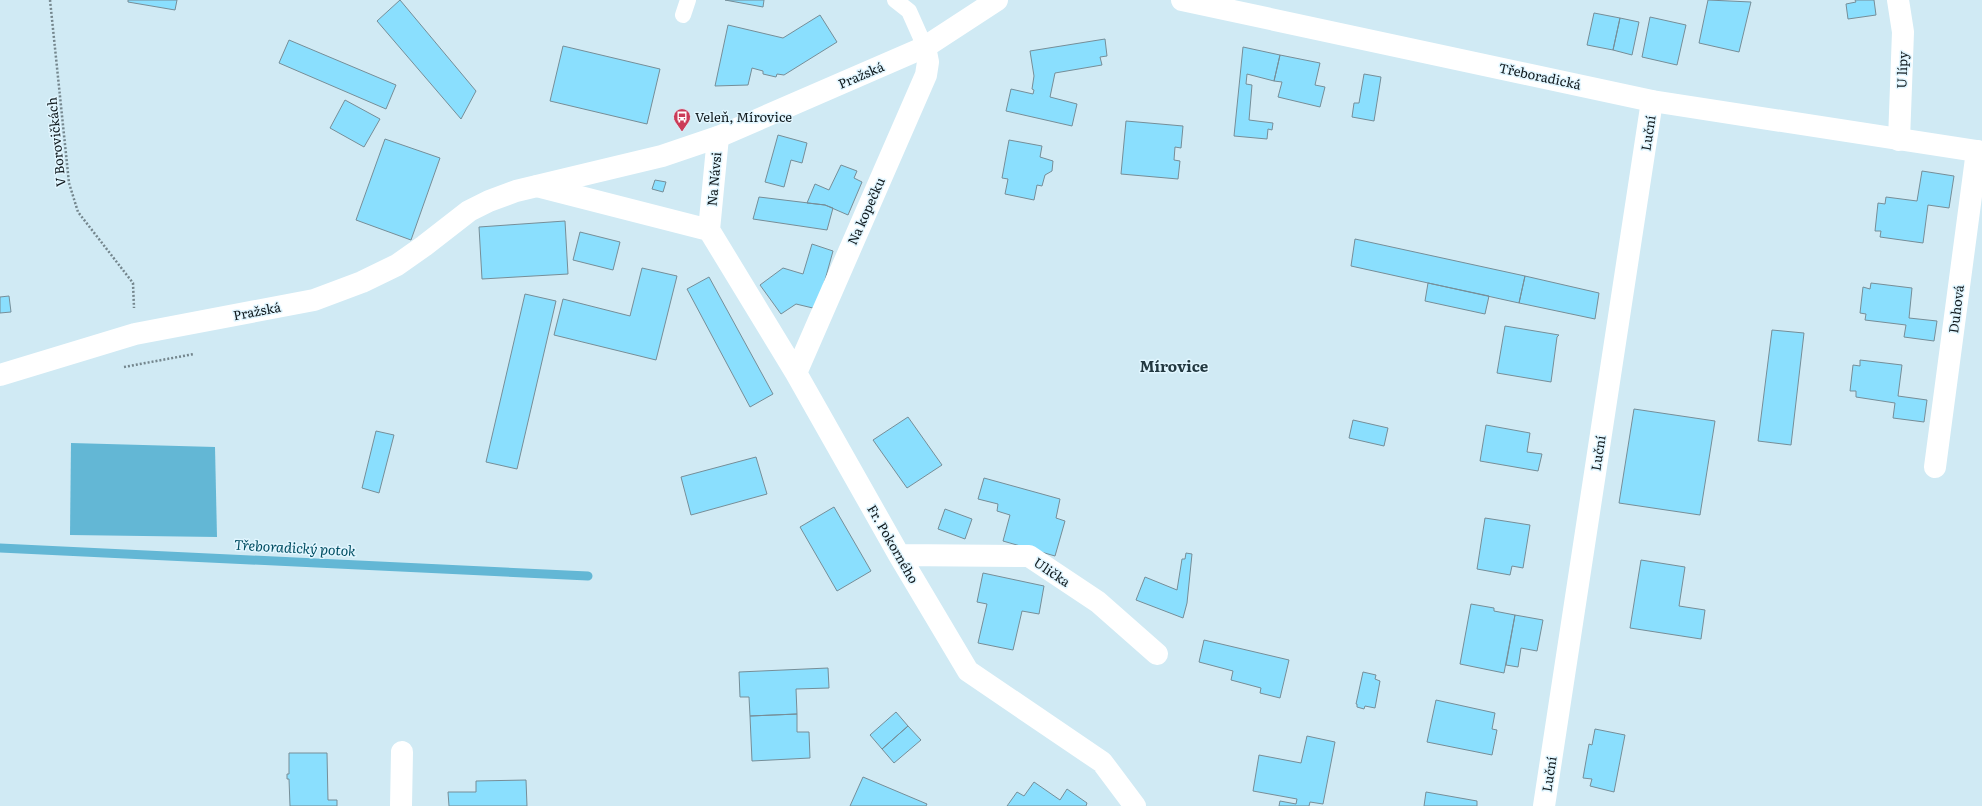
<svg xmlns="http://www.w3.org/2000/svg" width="1982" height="806" font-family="Literata,serif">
  <rect width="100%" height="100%" fill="#d0eaf4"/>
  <path fill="#63b7d5" d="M71,443L215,447L217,537L70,535Z"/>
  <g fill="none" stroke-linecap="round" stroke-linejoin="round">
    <path stroke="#63b7d5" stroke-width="9" d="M0,548L588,576"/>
  </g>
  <path fill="#8adffe" stroke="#768e98" d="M128,0H177L175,10L128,2Z
    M400,0L476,91L461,119L377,21Z
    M725,0H764L763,7Z
    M1708,0L1751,2L1739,52L1699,43Z
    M1855,0H1874L1876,15L1848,19L1846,4L1856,2Z
    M1594,13L1620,18L1613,50L1587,45Z
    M820,15L837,42L784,75L777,74L776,77L763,74V71L752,68L748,85L715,86L728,25L783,38Z
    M1650,17L1686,25L1677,65L1642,57Z
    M1620,18L1639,22L1632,55L1613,50Z
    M1105,39L1107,56L1100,57L1102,65L1055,73L1050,97L1077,104L1072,126L1006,111L1011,89L1033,94L1034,90L1032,89L1034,76L1030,51Z
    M289,40L396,85L386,109L279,63Z
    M563,46L660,69L647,124L550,101Z
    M1243,47L1280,55L1274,81L1247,74L1246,84L1252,85L1249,120L1273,123L1272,130L1268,129L1267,139L1234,136Z
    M1280,55L1320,63L1315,85L1325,87L1320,107L1278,97L1282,82L1274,81Z
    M1364,74L1381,77L1374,121L1352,117L1354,103H1359Z
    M345,100L380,119L364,147L330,128Z
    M1126,121L1183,126L1181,148L1175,147L1174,160L1180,161L1178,179L1121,174Z
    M778,135L807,143L802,163L791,160L784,187L765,182Z
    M385,139L440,158L411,240L356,220Z
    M1009,140L1042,146L1040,157L1053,161L1052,171L1045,175L1042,186L1037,185L1034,200L1005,194L1008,179L1002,178Z
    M841,165L857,171L854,178L862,182L848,215L825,205L807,203L815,184L829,190Z
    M1922,171L1954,176L1949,208L1928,205L1923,243L1880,237L1881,231H1875L1878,203L1885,204L1886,197L1917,201Z
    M655,180L666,182L663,192L652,189Z
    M759,197L825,205L833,208L827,230L753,219Z
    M565,221L568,274L482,279L479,227Z
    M580,232L620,242L613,270L573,260Z
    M1355,239L1525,276L1519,303L1351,266Z
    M812,244L833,251L817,309L796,304L781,314L760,285L783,268L803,274Z
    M642,268L677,276L656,360L554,335L563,299L630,316Z
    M1525,276L1599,293L1595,319L1519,303Z
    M709,277L773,394L750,407L687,289Z
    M1428,283L1489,296L1485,314L1425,301Z
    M1871,283L1912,288L1909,318L1937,321L1934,341L1904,337L1906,325L1865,320L1866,314L1860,313L1863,287L1870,289Z
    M525,294L556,301L517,469L486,462Z
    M9,296L11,312L0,313V297Z
    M1505,326L1559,335L1557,337L1551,382L1497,373Z
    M1772,330L1804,333L1791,445L1758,441Z
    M1860,360L1902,365L1898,396L1927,400L1924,422L1893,418L1895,403L1856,397V391H1850L1853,365L1860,366Z
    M1634,409L1715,421L1700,515L1619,503Z
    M908,417L942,465L907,488L873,440Z
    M1353,420L1388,428L1384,446L1349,438Z
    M1486,425L1530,433L1527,452L1542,454L1538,471L1480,461Z
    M376,431L394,435L379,493L362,488Z
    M756,457L767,494L691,515L681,477Z
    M984,478L1060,499L1056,518L1065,521L1055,556L1003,541L1010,515L997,511L998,504L978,499Z
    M834,507L871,571L837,591L800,527Z
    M945,509L972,519L965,539L938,529Z
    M1485,518L1530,525L1523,568L1512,566L1510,575L1477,569Z
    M1186,553L1192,554L1187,603L1183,618L1136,600L1145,577L1177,590L1182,559H1185Z
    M1641,560L1685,567L1679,606L1705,610L1701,639L1630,628Z
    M983,573L1044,586L1039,614L1022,611L1013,650L978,643L987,604L977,602Z
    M1471,604L1494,608V611L1515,615L1504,673L1460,664Z
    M1515,615L1543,620L1537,651L1521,648L1518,667L1506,665Z
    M1204,640L1289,660L1280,698L1260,693L1261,688L1231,680L1233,671L1199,662Z
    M828,668L829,688L796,689L797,714L750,716L749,697H740L739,672Z
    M1363,672L1376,675L1375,679L1380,681L1375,708L1365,706L1364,709L1357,707V704H1356Z
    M1436,700L1495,713L1492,729L1497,730L1492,755L1427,742Z
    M896,712L908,726L882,749L870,735Z
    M797,714V732H809L810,758L752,761L750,716Z
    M908,726L921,740L894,763L882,749Z
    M1595,729L1625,735L1614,792L1590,786L1592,779L1583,778L1589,744L1592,745Z
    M1307,736L1335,742L1323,804L1310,802L1309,806H1279L1280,801L1296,804L1297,799L1253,791L1259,755L1301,763Z
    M289,753H327L328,800H337V806H290L289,779H287V774H289Z
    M863,777L927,804L926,806H850Z
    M526,780L527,806H449L448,792H476V781Z
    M1034,782L1060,800L1067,789L1087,803L1086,806H1007L1017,792L1024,796Z
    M1426,792L1477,801V806H1424Z"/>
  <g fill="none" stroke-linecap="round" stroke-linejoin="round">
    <path stroke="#74868d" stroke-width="2.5" stroke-dasharray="2 2" stroke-linecap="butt" d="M50,0L69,183L78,212L133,283L134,308
      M124,367L194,354"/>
    <path stroke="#fff" stroke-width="16" d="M895,0L909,11L925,47
      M683,15L688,0"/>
    <path stroke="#fff" stroke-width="22" d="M1898,0L1903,32L1899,140
      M537,186L709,230L718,137
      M709,230L796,373L899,555L968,671L1102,762L1135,806
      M796,373L926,75L928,62L925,47
      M1935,467L1977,151
      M899,555L1029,556L1098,602L1157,654
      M401,806L402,752
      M1544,806L1652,101"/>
    <path stroke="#fff" stroke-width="22" d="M1182,0L1652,101L1982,152
      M0,375L135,334L314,300L362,282L397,265L424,246L469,211L489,201L516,191L662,156L718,137L925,47L997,0"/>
  </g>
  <defs>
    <g id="bus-pin" transform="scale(0.9)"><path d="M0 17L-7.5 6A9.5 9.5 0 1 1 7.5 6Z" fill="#cb3b58" stroke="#e1f6ff"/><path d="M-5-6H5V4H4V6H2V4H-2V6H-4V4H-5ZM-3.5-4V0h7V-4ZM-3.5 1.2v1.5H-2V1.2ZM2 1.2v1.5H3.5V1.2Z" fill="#fff"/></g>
  </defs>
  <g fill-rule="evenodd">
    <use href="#bus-pin" x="682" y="117"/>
  </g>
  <g text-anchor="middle" stroke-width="3" stroke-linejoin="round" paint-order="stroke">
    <g font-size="13" fill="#10191d" stroke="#e1f6ff">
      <text transform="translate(1902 70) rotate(-88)" y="5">U lípy</text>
      <text transform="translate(861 75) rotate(-23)" y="5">Pražská</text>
      <text transform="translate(1540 76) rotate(12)" y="5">Třeboradická</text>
      <text transform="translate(1648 133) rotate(-81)" y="5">Luční</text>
      <text transform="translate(56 142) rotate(-96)" y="5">V Borovičkách</text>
      <text transform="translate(714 179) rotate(-85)" y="5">Na Návsi</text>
      <text transform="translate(866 211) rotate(-66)" y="5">Na kopečku</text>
      <text transform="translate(1956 309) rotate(-83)" y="5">Duhová</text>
      <text transform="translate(257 311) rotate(-11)" y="5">Pražská</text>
      <text transform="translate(1598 453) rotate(-81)" y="5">Luční</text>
      <text transform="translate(893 544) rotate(60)" y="5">Fr. Pokorného</text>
      <text transform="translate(1052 572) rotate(34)" y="5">Ulička</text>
      <text transform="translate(1549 774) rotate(-81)" y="5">Luční</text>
    </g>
    <g font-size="13" fill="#10191d" stroke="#e1f6ff" text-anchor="start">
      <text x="695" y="122">Veleň, Mírovice</text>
    </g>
    <g font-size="14" font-style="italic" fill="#004d62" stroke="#e1f6ff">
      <text transform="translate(295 548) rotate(3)" y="5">Třeboradický potok</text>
    </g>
    <g font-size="15" font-weight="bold" fill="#223840" stroke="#e1f6ff">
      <text x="1174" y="372">Mírovice</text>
    </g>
  </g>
</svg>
